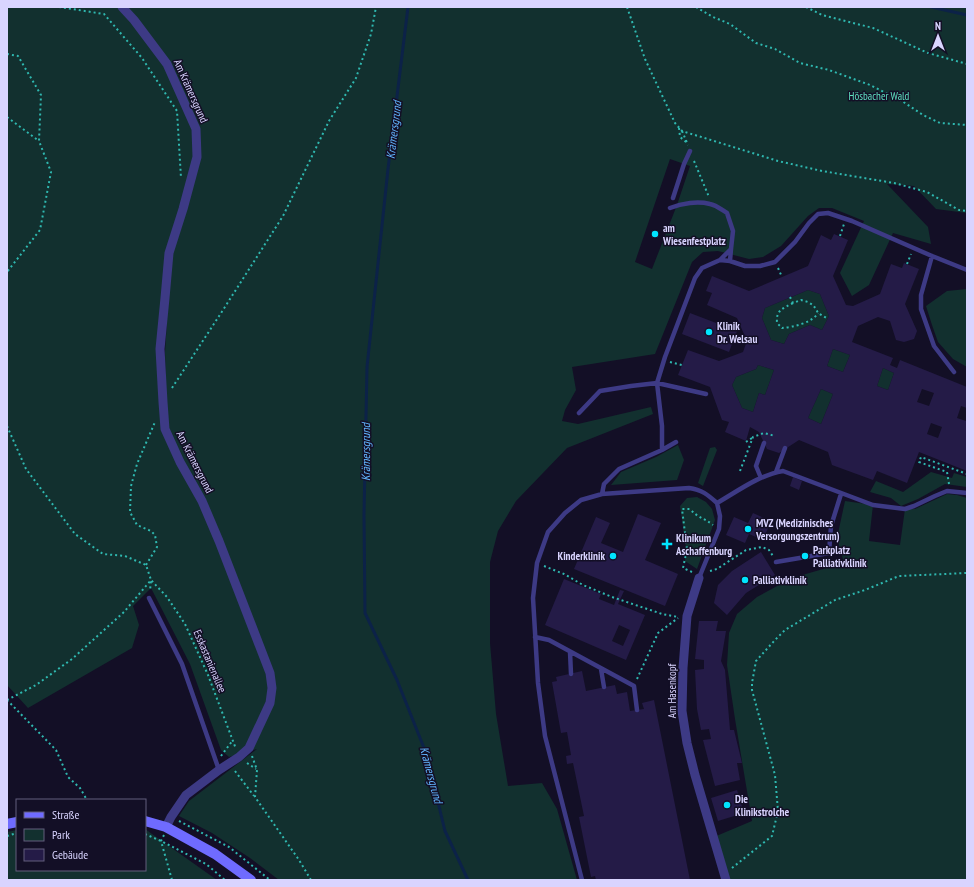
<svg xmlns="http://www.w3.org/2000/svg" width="974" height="887" font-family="'PT Sans Narrow',sans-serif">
  <rect width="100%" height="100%" fill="#130f26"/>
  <path fill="#12302f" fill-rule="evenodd" d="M7,7H967V213L936,209L914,186L887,184L928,227L931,244L893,233L869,285L852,296L840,273L864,221L832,208H819L808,216L781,246L763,257L749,259L718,251L703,252L692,262L655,354L572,367L576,390L565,410L562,421L578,424L651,407L653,414L567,448L516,501L498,531L490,562V643L496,714L508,786L542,783L557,809L577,880H279L250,858L212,833L179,816L189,801L257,749L229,757L221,750L190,664L151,588L133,606L139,625L132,648L28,708L7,685ZM670,159L690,166L677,205L652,269L635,262ZM167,321L165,352L167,432L157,348Z
    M967,289V367L953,359L938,342L932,325L926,306L947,291Z
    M808,290L820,294L829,316L822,330L810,325L789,334L784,344L771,340L762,318L765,308Z
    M833,349L850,355L843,372L827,366Z
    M758,365L774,370L765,395L759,393L753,412L742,408L732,385L736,377L756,369Z
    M883,368L894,373L888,390L877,386Z
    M821,389L833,394L821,424L808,418Z
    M678,445L684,460L677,480L611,485L621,472L656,457Z
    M715,447L717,450L703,486L698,483L710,448Z
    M931,472L952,478L954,473L967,477V487L945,484L918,499L901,506L891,498L870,492L876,481L903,492Z
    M947,494L957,495L967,498V880H724L714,837L752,821L735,719L727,665L729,633L737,614L757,597L792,578L844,563L837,538L845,501L873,505L869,541L900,545L905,509H915Z
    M697,497L706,502L712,509L715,520L697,569L685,561L686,548L680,506L687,498Z
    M145,829L217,880H7V832L17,830V870H145Z"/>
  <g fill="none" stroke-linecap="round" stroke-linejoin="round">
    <path stroke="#0c2248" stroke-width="3" d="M408,7L388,169L367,367L364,515L365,613L397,680L426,753L445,831L468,880
      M931,7L967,15"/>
  </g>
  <path fill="#241b47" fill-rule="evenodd" d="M834,234L848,240L833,276L846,305L853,306L880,294L891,264L902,268L904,263L919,269L905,304L917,331L914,339L904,342L896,340L890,321L878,317L858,326L852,342L893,358L890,365L897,368L900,360L967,387V408L961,406L957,418L966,421L967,418V471L919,452L907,483L877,471L873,480L832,465L828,452L799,440L779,453L767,449L759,432L750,427L746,441L725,432L729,422L722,420L710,387L678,375L688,350L719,361L743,352L747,341L737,318L707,305L712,293L706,291L712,276L749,291L808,266L821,235L831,240ZM808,290L820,294L829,316L822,330L810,325L789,334L784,344L771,340L762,318L765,308ZM833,349L850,355L843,372L827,366ZM758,365L774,370L765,395L759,393L753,412L742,408L732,385L736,377L756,369ZM883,368L894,373L888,390L877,386ZM821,389L833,394L821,424L808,418ZM922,389L934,393L929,406L917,402ZM931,423L942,427L938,438L927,434Z
    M690,313L737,331L729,352L682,334Z
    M793,477L802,481L799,490L790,486Z
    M753,513L771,521L763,540L749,534L745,543L726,535L734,517L748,523Z
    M638,514L661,523L645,560L678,574L665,606L574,569L596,517L610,523L601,543L623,552Z
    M761,552L775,575L746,593L727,615L714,603L718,585L732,571Z
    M564,579L601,594L599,599L614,605L620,590L624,591L618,604L645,615L626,660L545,625ZM619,625L630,630L623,646L612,641Z
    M699,621H718L716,631H726L721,661L725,670L730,730H734L742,763H737L740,780L715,786L703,740L711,739L709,729L701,730L697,709L695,670L704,669V660L695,659Z
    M582,671L586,691L615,685L617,694L627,692L630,711L644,709L642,703L654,700L690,880H596L595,876L591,877L579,817L584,816L573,763L567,764L566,756L571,755L567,732L561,733L552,682L557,681L556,677Z
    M737,790L744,813L718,821L711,798Z"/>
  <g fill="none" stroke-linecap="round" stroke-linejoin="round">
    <path stroke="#2fb8b0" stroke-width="2" stroke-dasharray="2 3" stroke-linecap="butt" d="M59,7L104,14L142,58L177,111L181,178
      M627,7L645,59L675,123L682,131L778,161L822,171L894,183L927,192L959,210L967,211
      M696,7L713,17L730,24L756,43L775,49L800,63L829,70L870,85L902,101L923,115L940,123L967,125
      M806,7L822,15L873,28L928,53L967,64
      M7,54L18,56L41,95L39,141L51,172L40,230L7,272
      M7,117L39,141
      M679,128L680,137L686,142
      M682,131L688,145
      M694,161L709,197
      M840,236L844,224
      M907,264L911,254
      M778,268L782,277
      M790,297L793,303L801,300L808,302L813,305L816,309L818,313L828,319
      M793,303C782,309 776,310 777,323L782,328C793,327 812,323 818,313
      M670,362L682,365
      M172,388L223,310L283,216L329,121L356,78L371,34L376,7
      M7,426L26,469L75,534L103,554L125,556L146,565L151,580L150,591
      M746,442L752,438
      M740,471L753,437L764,433L775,436
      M949,484L947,472L919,462L921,457L967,474
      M146,565L157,547L155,535L151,531L137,525L130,512L131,486L137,464L155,422
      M544,566L564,574L583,585L612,597L662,614L678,617
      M710,571L717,569L746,550L762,547L769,550L773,556
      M692,572L683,568L687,549L682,509H690C698,518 704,518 713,525
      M637,679L658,633L678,618
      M7,700L36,685L72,659L124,612L151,580L167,597L185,624L208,675L236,749
      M7,700L56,750L68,777L80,788L87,800
      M221,756L233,740
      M252,756L257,770L255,797L299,860L311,880
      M247,763L256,769
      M235,771L254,796
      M179,821L229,847L270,880
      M145,834L161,841L206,864L225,880
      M164,835L161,841L172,880
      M7,836L17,833
      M732,868L772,836L778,811L775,775L752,690V683L756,661L775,640L785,630L835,600L865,590L899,576L967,573"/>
    <path stroke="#3d3a85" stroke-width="4.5" d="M673,198L684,164L690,151
      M670,208C682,203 698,201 710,204C716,205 722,210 727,213L733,231L731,249
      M932,256L921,295V309L934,346L954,372
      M720,260L731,249L730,261
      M579,413L600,391L631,386L657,383L706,394
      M662,450V426L657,383L665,357L695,278L702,268L720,260L730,261L745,266H760L775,262L795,242L809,223L818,214L828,213L852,221L932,256L967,270
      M776,472L785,448
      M761,478L756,466L764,443
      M602,494L604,484L619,469L662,450L676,442
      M717,503C738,491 759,475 783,471L873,505L905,509L914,506L935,496L947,491L967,493
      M776,562L829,553L831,526L841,494
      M699,578L719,529L720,516L717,503
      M149,598L182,664L219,770
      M535,637L549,640L634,686L637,710
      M570,652L571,674
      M601,669L604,687
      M582,880L545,736L538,683L533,598L537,563L548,532L565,513L581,500L602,494L689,488C702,490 707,494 717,503"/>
    <path stroke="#3d3a85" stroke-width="9" d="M122,7L134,20L167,64L196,129L197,157L183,209L169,253L165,298L160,349L163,402L165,429L180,462L202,501L219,541L270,673L272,688L270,703L249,748L239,757L219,770L186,795L171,817L166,827
      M699,578L687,616L683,668L682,711L687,743L695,775L726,880"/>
    <path stroke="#6f6bff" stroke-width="10" d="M145,821L166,827L215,854L251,880
      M7,824L17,822"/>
  </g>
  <g fill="#00e5ff" stroke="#130f26" stroke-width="1.5">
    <circle cx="655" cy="234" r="4"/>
    <circle cx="709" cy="332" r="4"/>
    <circle cx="748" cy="529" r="4"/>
    <path d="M665 538h4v4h4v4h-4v4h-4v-4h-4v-4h4z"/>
    <circle cx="613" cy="556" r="4"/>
    <circle cx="805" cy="556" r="4"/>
    <circle cx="745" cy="580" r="4"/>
    <circle cx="727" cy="805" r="4"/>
  </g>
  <g text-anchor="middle" stroke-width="3" stroke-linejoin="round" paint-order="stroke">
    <g font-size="11" fill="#d9d4ff" stroke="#130f26">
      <text transform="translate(191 91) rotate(66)" y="4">Am Krämersgrund</text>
      <text transform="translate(195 462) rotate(63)" y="4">Am Krämersgrund</text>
      <text transform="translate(210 661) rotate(67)" y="4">Esskastanienallee</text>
      <text transform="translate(672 691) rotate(-90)" y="4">Am Hasenkopf</text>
    </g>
    <g font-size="11" fill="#5fe0c0" stroke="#130f26">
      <text x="879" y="100">Hösbacher Wald</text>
    </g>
    <g font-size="11" font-weight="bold" fill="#d9d4ff" stroke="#130f26" text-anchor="start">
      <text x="663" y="232">am<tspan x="663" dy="13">Wiesenfestplatz</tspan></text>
      <text x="717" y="330">Klinik<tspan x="717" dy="13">Dr. Welsau</tspan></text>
      <text x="756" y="527">MVZ (Medizinisches<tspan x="756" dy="13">Versorgungszentrum)</tspan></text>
      <text x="676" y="542">Klinikum<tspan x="676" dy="13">Aschaffenburg</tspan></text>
      <text x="813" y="554">Parkplatz<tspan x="813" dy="13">Palliativklinik</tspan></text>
      <text x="605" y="560" text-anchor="end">Kinderklinik</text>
      <text x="753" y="584">Palliativklinik</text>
      <text x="735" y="803">Die<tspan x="735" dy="13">Klinikstrolche</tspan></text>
    </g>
    <g font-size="12" font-style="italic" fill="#62b6ff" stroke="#130f26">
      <text transform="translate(394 130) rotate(-83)" y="4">Krämersgrund</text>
      <text transform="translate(366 452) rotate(-90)" y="4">Krämersgrund</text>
      <text transform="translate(431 775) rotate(75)" y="4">Krämersgrund</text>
    </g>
  </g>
  <rect width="974" height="887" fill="none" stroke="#d9d4ff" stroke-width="16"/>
  <rect x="16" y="799" width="130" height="72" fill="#130f26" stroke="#625e7d"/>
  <rect x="24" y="812" width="20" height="6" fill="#6f6bff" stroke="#625e7d"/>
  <text x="52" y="819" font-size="12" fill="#d9d4ff">Straße</text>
  <rect x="24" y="829" width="20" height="12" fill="#12302f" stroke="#625e7d"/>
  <text x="52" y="839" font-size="12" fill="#d9d4ff">Park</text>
  <rect x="24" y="849" width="20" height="12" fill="#241b47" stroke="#625e7d"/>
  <text x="52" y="859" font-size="12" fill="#d9d4ff">Gebäude</text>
  <g transform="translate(938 36)" stroke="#130f26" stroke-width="3" paint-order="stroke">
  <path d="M0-3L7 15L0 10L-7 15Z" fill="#d9d4ff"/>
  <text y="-6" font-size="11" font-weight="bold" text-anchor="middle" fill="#d9d4ff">N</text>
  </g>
</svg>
